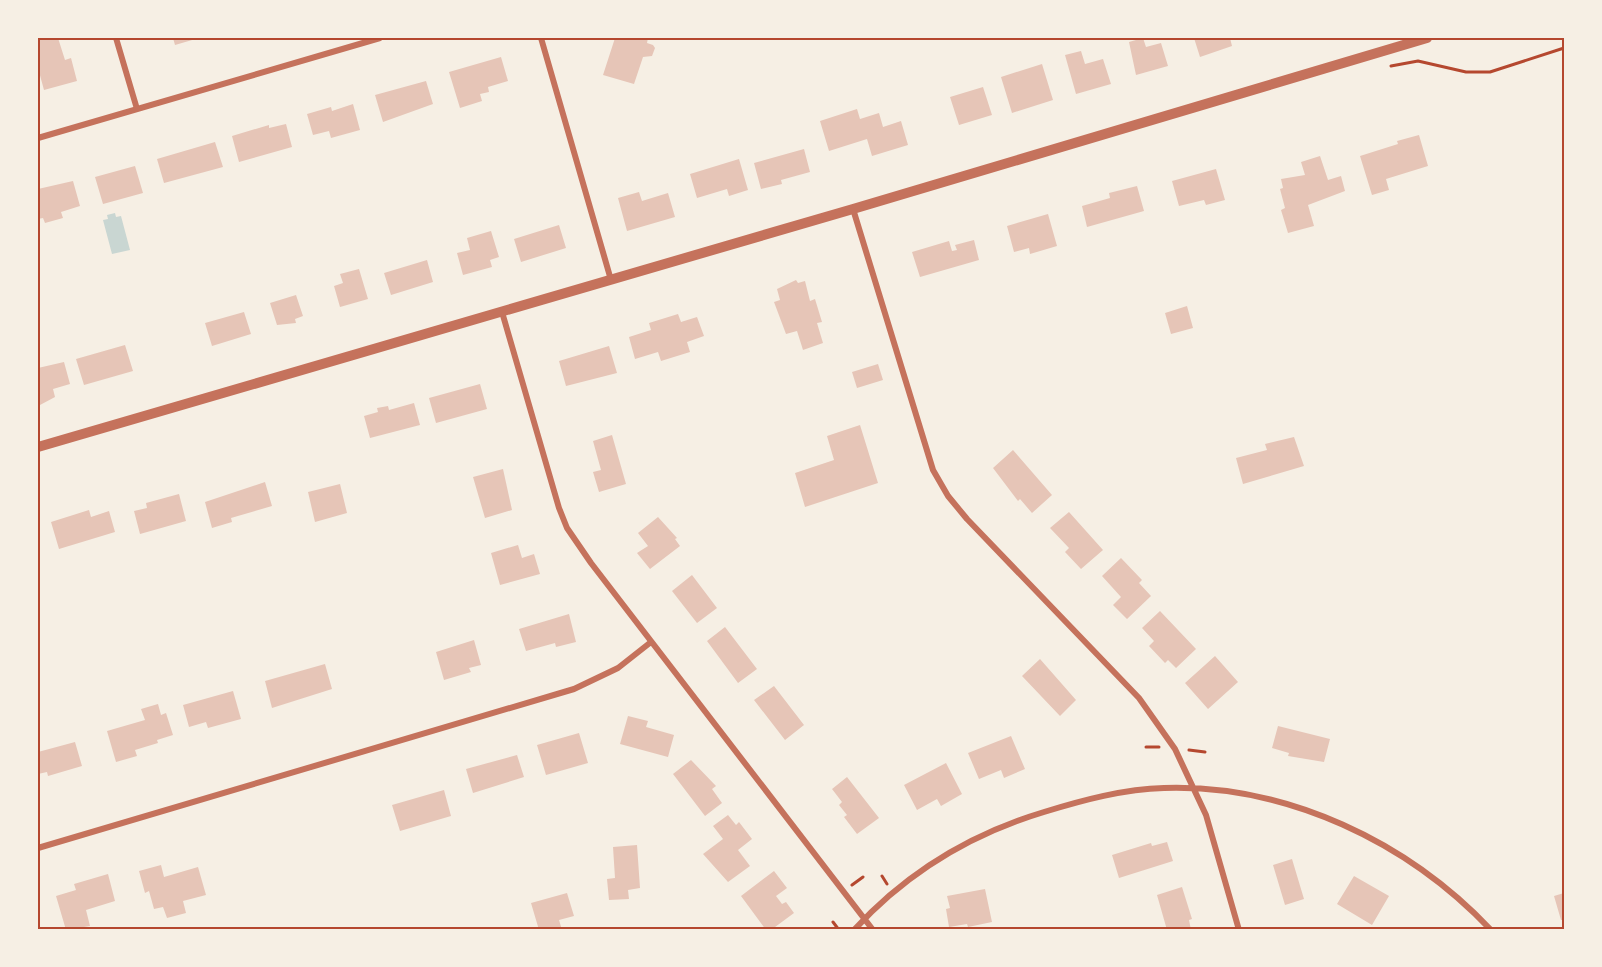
<svg xmlns="http://www.w3.org/2000/svg" width="1602" height="967" font-family="Signika,sans-serif">
  <rect width="100%" height="100%" fill="#f6efe4"/>
  <path fill="#c9d6d2" d="M115,213L116,217L121,216L130,250L112,254L103,220L108,219L107,215Z"/>
  <path fill="#e6c5b7" d="M38,38H58L65,60L71,58L77,81L44,90L38,68Z
    M173,38H199L175,45Z
    M615,38H648L647,43L653,45L655,48L652,56L643,57L634,84L603,75Z
    M1143,38L1146,47L1161,43L1168,66L1136,75L1129,42Z
    M1194,38H1230L1232,46L1200,57Z
    M1081,51L1085,64L1103,59L1111,84L1076,94L1065,55Z
    M501,57L508,81L488,87L489,92L480,94L482,101L460,108L449,72Z
    M1042,64L1053,100L1012,113L1001,77Z
    M426,81L433,104L383,122L375,95Z
    M983,87L992,115L959,125L950,97Z
    M353,104L360,130L331,138L329,131L313,135L307,114L331,107L332,111Z
    M857,109L860,119L879,113L883,127L901,121L908,145L872,156L867,139L829,151L820,121Z
    M286,124L292,147L239,162L232,136L269,125V128Z
    M1419,135L1428,166L1386,179L1389,190L1372,195L1360,156L1398,144L1397,141Z
    M215,142L223,167L164,183L157,159Z
    M804,149L810,172L781,180L782,184L761,189L754,163Z
    M1320,156L1328,180L1341,176L1345,191L1308,205L1314,226L1288,233L1281,210L1285,208L1280,189L1283,188L1281,179L1305,175L1301,162Z
    M739,159L748,190L729,196L727,189L697,198L690,174Z
    M135,166L143,193L103,204L95,177Z
    M1216,169L1225,200L1206,205L1204,200L1179,206L1172,181Z
    M73,181L80,206L61,212L63,218L45,223L43,218L38,219V189Z
    M1137,186L1144,211L1087,227L1082,206L1110,198L1109,193Z
    M639,192L642,201L668,193L675,217L627,231L618,198Z
    M1048,214L1057,246L1030,254L1029,248L1014,252L1007,226Z
    M559,225L566,248L521,262L514,239Z
    M491,231L499,257L490,260L492,267L463,275L457,253L470,250L467,238Z
    M974,240L979,260L920,277L912,252L949,241L952,251L957,250L955,245Z
    M427,260L433,282L391,295L384,273Z
    M359,269L368,299L340,307L334,286L343,283L340,274Z
    M796,280L798,283L805,281L810,301L815,299L822,322L817,323L823,343L803,350L797,331L786,334L774,302L780,300L777,289Z
    M296,295L303,316L295,319L296,323L277,325L270,303Z
    M1187,306L1193,328L1171,334L1165,313Z
    M244,312L251,334L212,346L205,323Z
    M678,314L681,322L697,317L704,336L687,342L690,352L661,361L658,352L635,359L629,337L651,330L649,323Z
    M125,345L133,371L84,385L76,359Z
    M609,346L617,373L566,386L559,361Z
    M64,362L70,384L53,389L55,397L40,405L38,403V368Z
    M878,364L883,380L857,388L852,372Z
    M480,384L487,409L436,423L429,398Z
    M414,403L420,425L370,438L364,416L378,412L377,408L388,406L389,410Z
    M860,425L878,483L805,507L795,473L834,460L827,436Z
    M612,435L626,484L599,492L593,472L601,470L593,441Z
    M1294,437L1304,466L1243,484L1236,458L1267,450L1265,444Z
    M1013,450L1052,495L1032,513L1020,499L1018,501L993,468Z
    M503,469L512,510L485,518L473,477Z
    M265,482L272,506L231,518L232,522L212,528L205,502Z
    M340,484L347,513L315,522L308,492Z
    M179,494L186,521L140,534L134,511L147,508L146,503Z
    M89,510L91,517L109,511L115,532L59,549L51,522Z
    M1069,512L1103,550L1081,569L1065,552L1069,548L1050,528Z
    M658,517L677,538L675,539L680,546L650,569L637,553L648,546L638,533Z
    M518,545L522,558L534,554L540,574L500,585L491,553Z
    M1121,558L1142,580L1139,583L1151,596L1127,619L1113,605L1121,597L1102,576Z
    M692,575L717,608L697,623L672,591Z
    M1160,611L1196,649L1176,668L1168,660L1165,663L1149,646L1154,641L1142,628Z
    M569,614L576,642L556,647L555,643L526,651L519,629Z
    M725,627L757,669L738,683L707,641Z
    M474,640L481,665L469,668L471,672L444,680L436,652Z
    M1215,656L1238,682L1208,709L1185,683Z
    M1040,659L1076,700L1060,716L1022,676Z
    M325,664L332,689L272,708L265,681Z
    M774,686L804,725L785,740L754,700Z
    M233,691L241,719L208,728L206,722L189,727L183,705Z
    M158,704L161,715L166,713L173,735L157,740L158,743L135,750L137,756L116,762L107,731L145,720L141,709Z
    M628,716L648,721L646,727L674,735L668,757L620,744Z
    M1278,726L1330,739L1324,762L1288,756L1289,753L1272,748Z
    M579,733L588,763L546,775L537,745Z
    M1011,736L1025,769L1004,778L1001,770L979,779L968,753Z
    M75,742L82,766L48,776L47,772L38,774V752Z
    M517,755L524,777L473,793L466,769Z
    M691,760L716,786L712,789L722,803L705,816L673,774Z
    M946,763L962,794L941,806L937,799L917,810L904,785Z
    M847,777L879,818L857,834L844,817L847,815L839,805L842,802L832,789Z
    M444,790L451,816L400,831L392,805Z
    M728,815L736,825L739,822L752,839L738,850L750,866L728,882L703,854L723,839L713,826Z
    M1167,842L1173,861L1119,878L1112,855L1151,843L1152,846Z
    M637,845L640,888L628,890L629,899L609,900L607,879L615,878L613,847Z
    M1292,859L1304,899L1285,905L1273,865Z
    M161,865L164,877L198,867L206,895L183,901L186,913L167,918L163,907L154,909L149,891L145,893L139,871Z
    M774,871L787,888L776,896L782,904L786,902L794,913L771,930H766L741,896Z
    M108,874L115,901L86,910L90,926L66,930L56,896L76,890L74,884Z
    M1354,876L1389,896L1372,925L1337,904Z
    M1182,887L1192,919L1189,920L1191,930H1167L1157,895Z
    M985,889L992,922L968,927L967,924L949,927L946,909L950,908L947,896Z
    M567,893L574,916L559,920L562,930H539L531,903Z
    M1564,893V920H1561L1554,896Z"/>
  <g fill="none" stroke-linecap="round" stroke-linejoin="round">
    <path stroke="#b5482f" stroke-width="3" d="M1391,66L1418,61L1466,72H1490L1564,48
      M1146,747H1159
      M1189,750L1205,752
      M882,876L887,884
      M852,885L863,877
      M833,922L839,930"/>
    <path stroke="#c5725c" stroke-width="6" d="M116,38L137,109
      M541,38L611,280
      M38,138L380,38
      M853,209L933,470L948,496L967,519L1139,698L1175,749L1206,815L1239,930
      M502,312L559,508L567,528L591,563L873,930
      M38,848L574,689L618,668L651,642
      M854,930C906,873 971,834 1044,812C1083,800 1124,789 1164,788C1287,784 1408,842 1491,930"/>
    <path stroke="#c5725c" stroke-width="10" d="M38,447L853,209L1427,38"/>
  </g>
  <rect width="1602" height="967" fill="none" stroke="#f6efe4" stroke-width="78"/>
  <rect x="39" y="39" width="1524" height="889" fill="none" stroke="#b5482f" stroke-width="2"/>
</svg>
